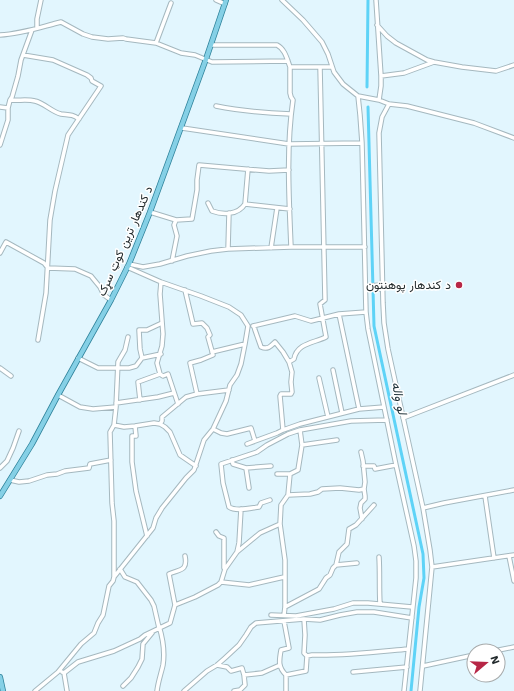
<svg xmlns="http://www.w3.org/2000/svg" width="514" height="691" font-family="'Work Sans',Vazirmatn,sans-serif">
  <rect width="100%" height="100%" fill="#e2f6fe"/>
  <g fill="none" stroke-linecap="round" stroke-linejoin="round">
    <path stroke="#5ed3f7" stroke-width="3" d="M367,87L368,0
      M368,107L374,326L423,554L424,578L419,607L411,691"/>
    <g stroke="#a5b8bf" stroke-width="5.5">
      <path id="minor" d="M216,0L225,4
        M282,0L303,20L322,42L328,54L334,72L343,84L358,96L379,100L389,104L407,106L474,123L514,138
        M376,0L381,76V86L379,100
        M377,25L387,36L396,43L427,60L434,62L462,67L496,71L514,65
        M37,28V19L41,0
        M0,35C20,34 38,28 57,23L61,22L83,34L92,37L108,39L123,38L126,39L156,43L181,53L195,55L212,62L288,61
        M156,43L171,3
        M211,45H277C285,49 287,59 290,67H332
        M23,55L53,60L87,75L91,78L92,81L101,86L68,135L55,191L50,220L46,293L38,340
        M290,67V93L291,97L293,100C286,148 289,198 291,247
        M381,76L404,73L434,62
        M358,96L360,115L362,143L366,312L368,329L396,465L414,546L416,561V578L404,691
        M10,100C18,101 27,99 35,101C44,103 52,112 61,114C69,115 72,114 79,119
        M389,104L382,117L379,133L383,303L384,323L388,349L423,508L430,550L432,567L420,691
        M216,106C241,111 266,113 291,114
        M0,107L8,108
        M182,128L289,144L362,143
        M0,145L8,120V108L10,100L12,97L18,76L21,60L32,30
        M208,203L212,211C223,215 238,215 245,204L248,169
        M245,204L290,209
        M150,212L176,220L192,219L197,190V180L199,165L269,171L289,170
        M271,248L277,208
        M228,249L229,213
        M0,253L6,242L44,263L48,268L75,269L91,276L100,287L104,295L111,300
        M172,261L177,236L174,225L176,220
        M129,264L143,267L160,264L187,256L211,251L228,249L291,247H365
        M366,286L382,285
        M366,289H382
        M185,290L193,324L202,323L207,328L210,335L208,337L213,355L201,360L190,363L197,394
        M339,314L359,409
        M253,326L295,316L311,321L339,314L366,312
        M254,326L255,330L261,347C268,350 271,346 275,342L283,352L289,362L292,372L291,382L292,392L291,394H281L280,396L283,430
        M212,352L245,344
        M78,358L98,368H129L136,366L142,358L161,354
        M142,358L140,349L139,330H147L162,323
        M289,362L294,359C297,343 314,343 326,337L320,304L325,300L320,67
        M0,368L11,376
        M333,370L342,413
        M160,374L157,363L162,346L163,334L160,294L161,282
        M319,378L328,417
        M58,395L80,407L93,409L116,407
        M140,400L138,382L160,374L163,376L168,374L178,404
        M116,403L158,397L174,393
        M403,418L514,375
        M160,424L162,421V417L186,397L197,394L229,390
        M114,425L124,427L135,426L154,423L160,424L165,427L170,432L180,455L196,466
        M135,426L136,436H132V462L136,491L147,536
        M213,429L221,433L227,434L251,428L255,441
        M247,444L277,433L283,430L300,424L359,409L384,407
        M302,445L337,440
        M361,452L363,461L365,482L364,489L365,496V499L361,503L360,508L362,519
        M232,460L233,464L246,468L271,466
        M363,466H374L375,469L396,465
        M0,468L7,461L13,448L19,431
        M246,468L249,488
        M277,474H290
        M10,480L19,482L29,481L47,475L57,474L65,471L89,468L90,464L111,460
        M288,495L310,494L318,492L322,489L340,488L359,490L364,489
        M485,496L494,558
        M270,500L261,503L259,507C251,508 236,512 229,507L223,483L221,464L257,452L267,445L288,434L300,430L351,421L387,420
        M423,508L444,503L514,490
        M216,532L219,536L224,538V568
        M237,552L260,533L280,524
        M509,556L514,581
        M379,557C380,573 379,588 380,604
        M336,565L357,563
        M432,567L514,555
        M120,569L125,577L137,582L151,600L154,606L159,628
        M114,577V521L112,503L110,432L114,425L116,407L118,362L125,350L128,337
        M221,582L249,585L284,577
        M175,605L195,597L218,585L221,582L225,569L237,552L239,543L241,509
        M285,607L319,589L326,578L330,575L333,568L336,565L339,552L347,544L349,529L356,525L374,505
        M271,615L296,616L334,609L353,603H368L412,607
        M284,615L285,607V560L280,524L281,505L288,495L290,474L298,470L302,445L300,430
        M284,621L289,648L281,650C279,661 278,667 286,675V691
        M494,651L514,647
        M307,656L312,655C344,656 376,652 408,649
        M217,665L227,667L231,671L242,668L244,675L262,673L280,665
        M423,666L474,655
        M62,672L64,673L67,691
        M353,672L407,667
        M64,673L78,662L114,651L140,639L145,635L170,623L175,605L169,574C179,569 188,572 185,556
        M286,675L306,671L307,656L304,653L305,635L304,619
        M123,686L131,678L138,667L142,659L143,644L152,633
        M35,691L58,672L81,644L94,633L98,623L103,615L109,586L113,581L114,577L153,528L156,518L162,508L186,478L194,470L204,440L213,429L220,414L226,401L230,385L237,375L241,364L245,344L248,326L241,315L229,307L201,296L161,282L127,267
        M157,691C158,682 161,674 163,665C165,652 163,639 159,626
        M184,691L207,671L217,665L225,658L239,645L246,635L251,627L256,623L304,619L320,620L340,615L357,612H374L412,618
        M234,691L240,690L245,685L244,675"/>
    </g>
    <g stroke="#2e829a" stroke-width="6">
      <path id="major" d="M0,496L32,444L58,395L111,300L129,264L150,212L206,59L226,0
        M0,677L3,691"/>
    </g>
    <use href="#minor" stroke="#fff" stroke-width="3.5"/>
    <use href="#major" stroke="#85d0e6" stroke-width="4.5"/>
  </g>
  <circle fill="#b72646" stroke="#fff" stroke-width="1.5" cx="459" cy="285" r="4"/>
  <g text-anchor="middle" stroke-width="3" stroke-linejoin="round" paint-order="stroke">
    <g font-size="12" fill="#232b2d" stroke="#fff">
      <text transform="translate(125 241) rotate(-66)" y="4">د کندهار ترين کوټ سړک</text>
    </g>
    <g font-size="12" fill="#232b2d" stroke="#fff" text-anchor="end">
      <text x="451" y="289">د کندهار پوهنتون</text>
    </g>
    <g font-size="13" font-style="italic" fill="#1b2f36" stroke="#fff">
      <text transform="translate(400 398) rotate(78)" y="5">لو واله</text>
    </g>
  </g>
  <g transform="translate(486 663) rotate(71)"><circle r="19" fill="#ffffff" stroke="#a7aaab"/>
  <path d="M0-3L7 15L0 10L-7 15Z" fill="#b72646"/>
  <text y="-6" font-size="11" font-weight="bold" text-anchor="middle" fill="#232b2d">N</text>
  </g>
</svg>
